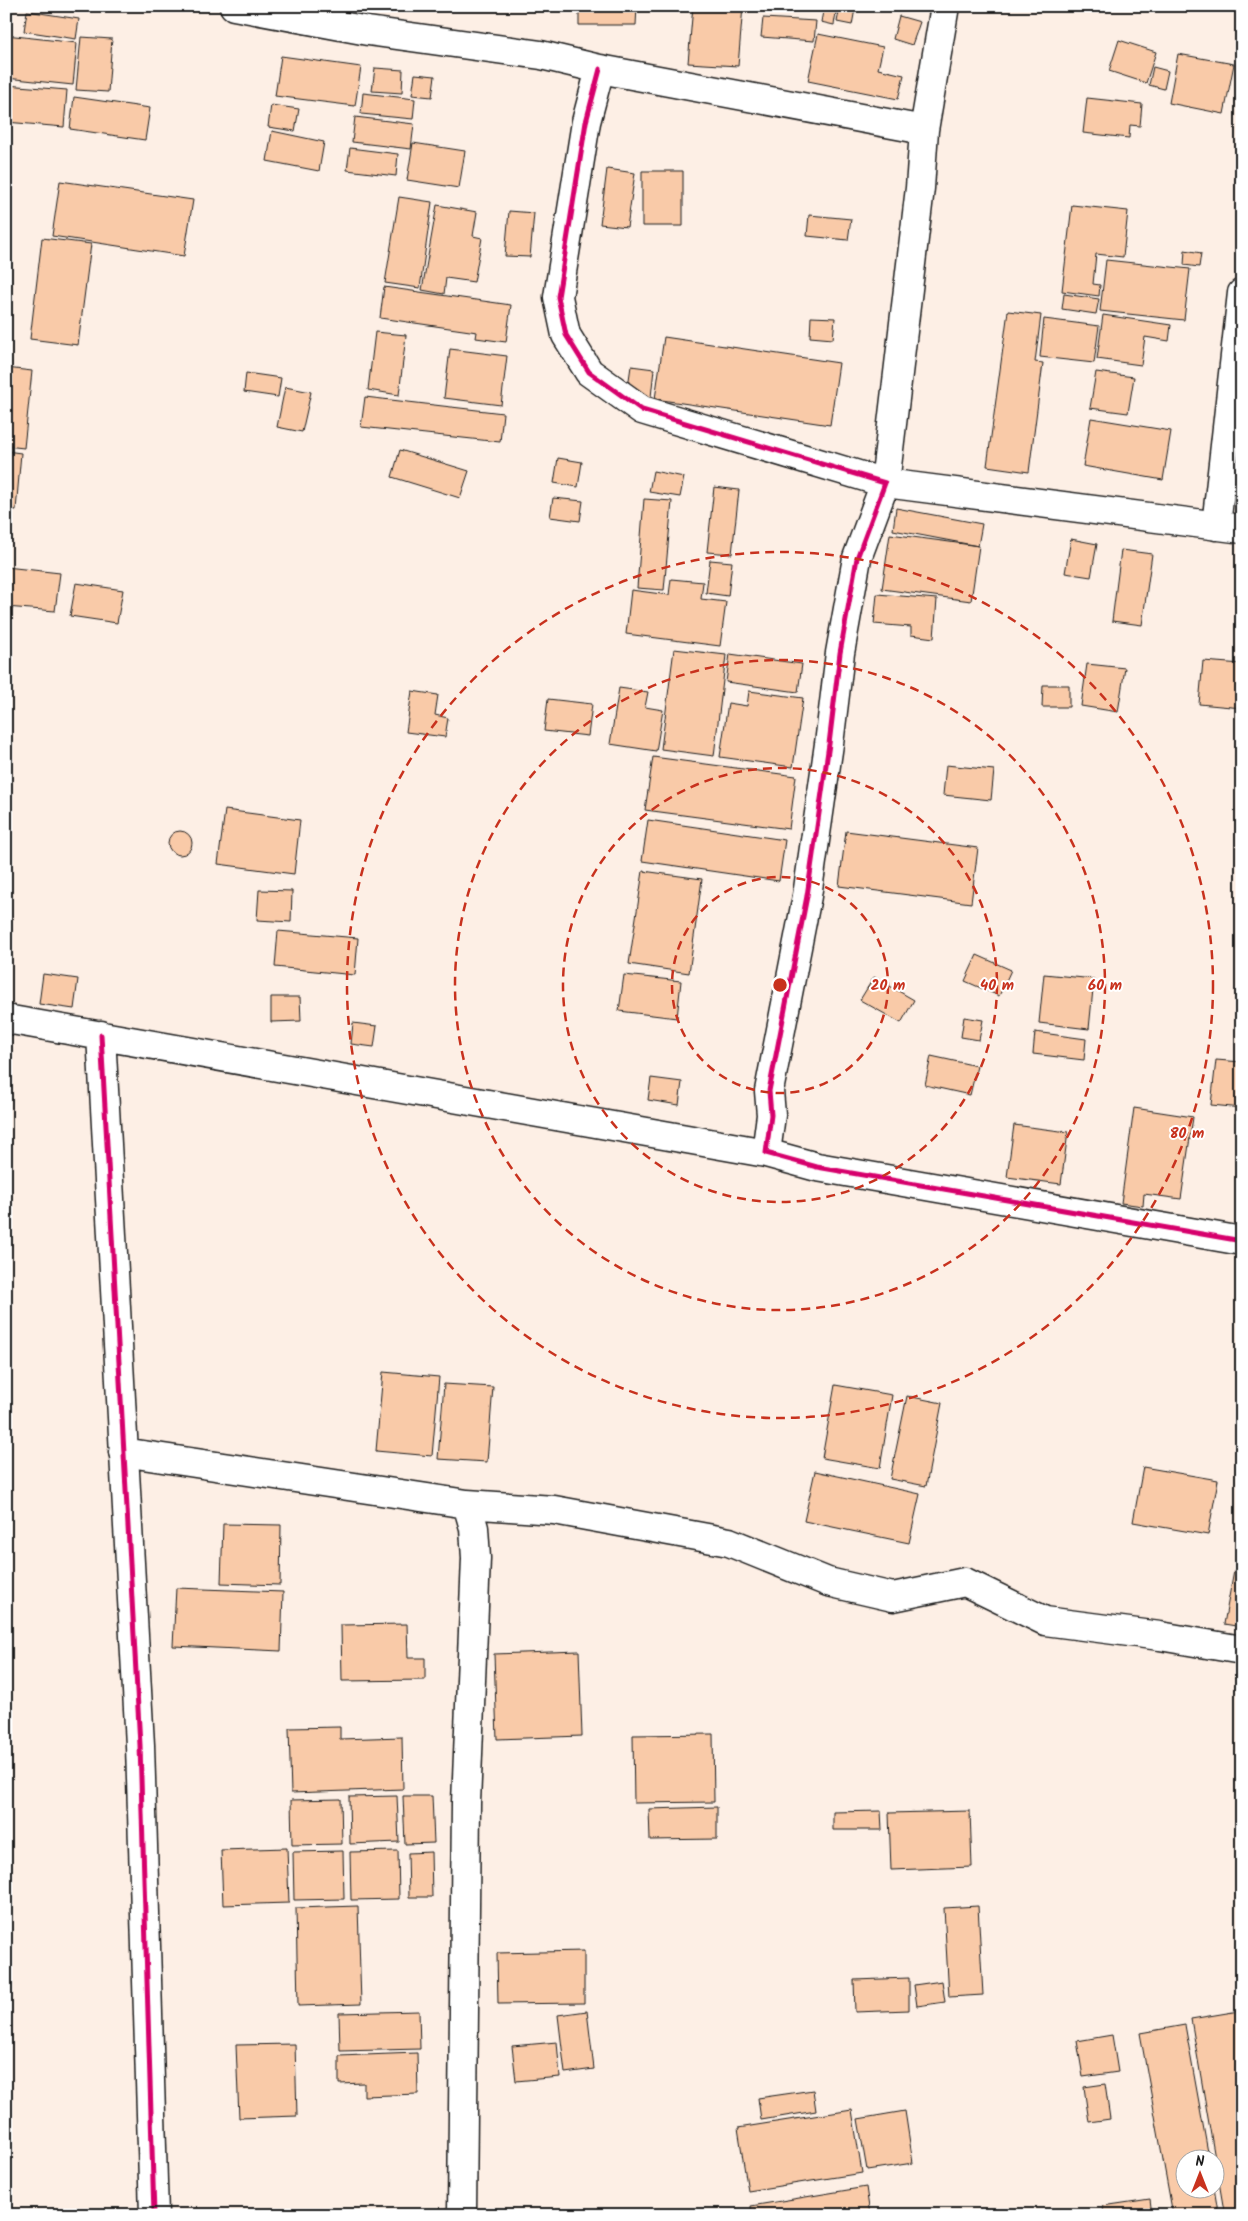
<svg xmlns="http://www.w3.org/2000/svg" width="1248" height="2221" font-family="Kalam,sans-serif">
  <rect width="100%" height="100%" fill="#fdefe5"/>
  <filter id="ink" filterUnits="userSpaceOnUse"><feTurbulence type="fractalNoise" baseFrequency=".02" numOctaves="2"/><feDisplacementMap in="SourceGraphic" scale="10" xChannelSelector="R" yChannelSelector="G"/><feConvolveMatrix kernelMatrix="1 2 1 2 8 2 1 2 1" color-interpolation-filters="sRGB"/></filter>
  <g filter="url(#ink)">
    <path fill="#f9caa8" stroke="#1c1c1c" d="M579,6H637L636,25H579Z
      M693,6H743L738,66L688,63Z
      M824,6H837L834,25L821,22Z
      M840,6L855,9L852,25L837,22Z
      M27,11L79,19L76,39L24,31Z
      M899,16L920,22L912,45L893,39Z
      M763,18L816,21L814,41L761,37Z
      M818,34L883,47L878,69L904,75L898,99L808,81Z
      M6,35L77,43L73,85L6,78Z
      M81,37L112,39L108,92L76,90Z
      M1119,40L1156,52L1146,83L1109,71Z
      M1178,54L1234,64L1224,114L1169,103Z
      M281,56L361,67L355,106L275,96Z
      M1153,67L1168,71L1164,89L1149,85Z
      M375,68L403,70L402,93L372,91Z
      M415,74L435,76L432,97L412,95Z
      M6,85L67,90L64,127L6,122Z
      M363,93L415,99L413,119L361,114Z
      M74,97L150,108L145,140L70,129Z
      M1087,98L1142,104L1140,126L1130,125L1129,138L1083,133Z
      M271,105L299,109L295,131L268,127Z
      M355,117L414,124L411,149L352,142Z
      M272,131L324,142L319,171L267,161Z
      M413,143L465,151L459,188L407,180Z
      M350,148L398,154L396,176L347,170Z
      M607,169L635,173L627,227L600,224Z
      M642,171H683V226H642Z
      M60,181L193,200L184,256L52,236Z
      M399,197L432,202L420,288L385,283Z
      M437,205L477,212L473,236L482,238L474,282L446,278L444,294L422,290Z
      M1072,205L1128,211L1123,257L1096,254L1093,284L1100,285L1099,296L1062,291Z
      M509,211L534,213L530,257L505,256Z
      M809,215L851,219L848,240L807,236Z
      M42,238L91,244L78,345L30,339Z
      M1185,250L1201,253L1199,267L1184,265Z
      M1106,260L1190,269L1184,320L1100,311Z
      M384,287L511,305L506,342L476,338L477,332L380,318Z
      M1064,294L1099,299L1096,314L1062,309Z
      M1008,311L1041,315L1035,362L1043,363L1029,472L987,466Z
      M1103,315L1171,325L1169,341L1145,337L1141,365L1097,359Z
      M811,317L835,318L833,339L810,337Z
      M1044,319L1099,326L1094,363L1040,357Z
      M375,332L406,335L399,395L368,390Z
      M664,337L839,363L830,425L655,399Z
      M450,349L507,356L501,405L444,398Z
      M631,366L654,369L651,397L627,394Z
      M6,368L32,371L24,448L6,446Z
      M1096,372L1134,377L1128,413L1090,408Z
      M246,373L281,378L278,397L244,392Z
      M285,387L311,392L302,432L277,427Z
      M365,397L503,413L500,442L361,427Z
      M1091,418L1171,431L1163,480L1083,466Z
      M400,450L469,471L460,498L392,477Z
      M6,451L21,453L16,510L6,509Z
      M558,458L582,462L578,487L554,483Z
      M653,471L684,477L680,497L649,492Z
      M714,487L739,490L732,554L707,552Z
      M553,498L583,501L580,521L550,517Z
      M644,499L672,501L664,590L637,588Z
      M896,508L982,524L978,546L893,530Z
      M890,534L979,546L971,601L882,589Z
      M1071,539L1097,544L1091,577L1065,573Z
      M1121,550L1152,554L1142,625L1112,621Z
      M710,560L732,562L728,596L706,593Z
      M6,567L60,573L55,611L6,607Z
      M671,579L703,582L701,599L726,602L720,646L626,634L631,590L669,595Z
      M76,583L123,590L117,623L70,616Z
      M877,594L937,599L934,638L911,635V627L874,624Z
      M674,649L726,655L714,756L661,749Z
      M730,654L802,664L798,692L726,682Z
      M1203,661L1242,664V708L1199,704Z
      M1087,664L1125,668L1118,712L1081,706Z
      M1043,685H1069V707H1042Z
      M619,688L648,692L645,707L663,710L656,751L610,744Z
      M412,691L438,695L435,715L448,718L445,737L406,732Z
      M749,691L803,698L793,767L720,757L728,703L747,706Z
      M548,699L592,704L588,736L544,731Z
      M653,757L796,776L789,829L645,810Z
      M946,765L994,770L991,800L943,795Z
      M225,810L300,820L294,874L218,864Z
      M648,820L785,840L779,881L642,861Z
      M846,831L978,848L971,903L839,886Z
      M168 843a12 12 0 1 1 24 0a12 12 0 1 1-24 0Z
      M643,871L702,879L689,973L629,964Z
      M259,890L292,891L291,922L257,920Z
      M278,931L358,938L355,975L275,967Z
      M977,955L1011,970L999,996L965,981Z
      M43,974L78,979L74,1009L39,1004Z
      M1044,974L1094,979L1089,1029L1039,1023Z
      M624,975L681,981L677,1018L619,1011Z
      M874,977L914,1000L901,1023L860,1000Z
      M271,997H300L301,1021L271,1022Z
      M964,1017L983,1020L979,1040L961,1037Z
      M353,1023L377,1026L374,1047L351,1044Z
      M1035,1032L1086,1039L1084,1060L1033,1054Z
      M931,1056L977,1066L970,1095L925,1085Z
      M1216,1060L1242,1062V1108L1211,1105Z
      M651,1078L682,1082L679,1105L648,1100Z
      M1134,1108L1193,1117L1181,1199L1144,1194L1143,1206L1121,1203Z
      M1014,1125L1068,1132L1061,1184L1007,1177Z
      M383,1372L439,1377L432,1456L376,1451Z
      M444,1384L493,1387L487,1462L438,1459Z
      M835,1385L892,1395L880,1468L822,1458Z
      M907,1396L942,1403L926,1486L890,1479Z
      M1143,1467L1218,1480L1208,1535L1133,1522Z
      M815,1471L920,1494L909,1543L804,1521Z
      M223,1524L281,1525L280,1585L221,1583Z
      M1234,1570L1242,1572V1627L1224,1624Z
      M176,1588L283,1592L281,1651L173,1646Z
      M407,1624L408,1658H425V1680L342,1681L341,1625Z
      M579,1651L582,1736L497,1739L494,1654Z
      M340,1727V1739L402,1737L403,1789L291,1793L289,1728Z
      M713,1734L714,1802L634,1803L633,1735Z
      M397,1796L399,1842L350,1844L349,1797Z
      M403,1796H432L434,1843L405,1844Z
      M341,1799L342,1844L292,1845L291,1800Z
      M717,1807V1839L650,1840L649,1809Z
      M881,1811L882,1830H833V1812Z
      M970,1811L972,1867L891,1870L889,1813Z
      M287,1848L289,1903L223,1905L221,1850Z
      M343,1851L344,1899L294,1900L293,1852Z
      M398,1851L399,1899L351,1900L350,1852Z
      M431,1852L432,1897H409L408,1853Z
      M358,1906L361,2004L298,2006L296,1908Z
      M978,1906L983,1995L949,1997L944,1908Z
      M584,1951V2003L498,2004L497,1953Z
      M909,1978V2010L855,2012L854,1980Z
      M942,1981L945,2002L917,2006L914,1985Z
      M419,2011L420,2049L340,2051L339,2013Z
      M587,2011L594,2069L565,2073L558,2015Z
      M1239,2011L1242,2026V2208L1224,2211L1191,2019Z
      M1185,2025L1209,2158H1186V2188H1214L1218,2212L1204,2215H1173L1140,2033Z
      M1112,2035L1118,2072L1083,2077L1077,2041Z
      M557,2042L560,2077L516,2081L512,2046Z
      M295,2044L297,2116L239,2118L236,2045Z
      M417,2053L418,2094L364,2096V2083L339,2084V2056Z
      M1105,2084L1110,2119L1089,2122L1084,2087Z
      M813,2090L816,2111L761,2120L758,2098Z
      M852,2110L862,2173L748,2191L738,2128Z
      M905,2111L913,2163L867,2170L858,2119Z
      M866,2187L870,2215H752L751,2206Z
      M1150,2199L1152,2215H1104L1103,2206Z"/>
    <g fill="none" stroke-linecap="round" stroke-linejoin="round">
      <g stroke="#1c1c1c" stroke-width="31">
        <path id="minor" d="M234,6L368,31L541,55L600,69L924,130
          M945,6L924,130L920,188L885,483L1242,529
          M600,69L586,122L558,297L566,335L589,372L642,410L885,483L857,558L840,653L829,744L807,896L769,1091L771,1115L766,1153L817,1167L1242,1241
          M1216,526L1242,293
          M6,1019L766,1153
          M101,1035L140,1745L154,2215
          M123,1452L467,1504L474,1528L476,1558L466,1803L462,2215
          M467,1504L554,1510L729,1542L828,1582L893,1597L965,1582L1045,1621L1160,1636L1242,1650"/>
      </g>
      <use href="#minor" stroke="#fff" stroke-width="28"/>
      <g stroke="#fff" stroke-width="8">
        <path id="cycleway" d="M600,69L586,122L558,297L566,335L589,372L642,410L885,483L857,558L840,653L829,744L807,896L769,1091L771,1115L766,1153L817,1167L1242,1241
          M101,1035L140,1745L154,2215"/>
      </g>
      <use href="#cycleway" stroke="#d6006c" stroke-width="5"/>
    </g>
  </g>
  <g fill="none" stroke="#c8321e" stroke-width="2.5" stroke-dasharray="9 6">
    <circle cx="780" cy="985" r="108"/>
    <circle cx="780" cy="985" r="217"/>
    <circle cx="780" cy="985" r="325"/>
    <circle cx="780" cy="985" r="433"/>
  </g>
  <circle cx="780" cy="985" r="8" fill="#c8321e" stroke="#fff" stroke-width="2.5"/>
  <g font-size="15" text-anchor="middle" font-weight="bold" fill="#c8321e" stroke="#fff" stroke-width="4" stroke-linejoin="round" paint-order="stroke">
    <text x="888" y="990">20 m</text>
    <text x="997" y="990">40 m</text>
    <text x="1105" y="990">60 m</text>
    <text x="1187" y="1138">80 m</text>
  </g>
  <rect width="1248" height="2221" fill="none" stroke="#fff" stroke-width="25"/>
  <rect x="12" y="12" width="1223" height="2196" fill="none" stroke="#1c1c1c" stroke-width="2" filter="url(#ink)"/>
  <g transform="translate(1200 2174)"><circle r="24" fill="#ffffff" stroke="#a4a4a4"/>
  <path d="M0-4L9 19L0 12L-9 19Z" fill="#c8321e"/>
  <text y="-8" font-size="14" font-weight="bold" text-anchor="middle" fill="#1c1c1c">N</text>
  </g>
</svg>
